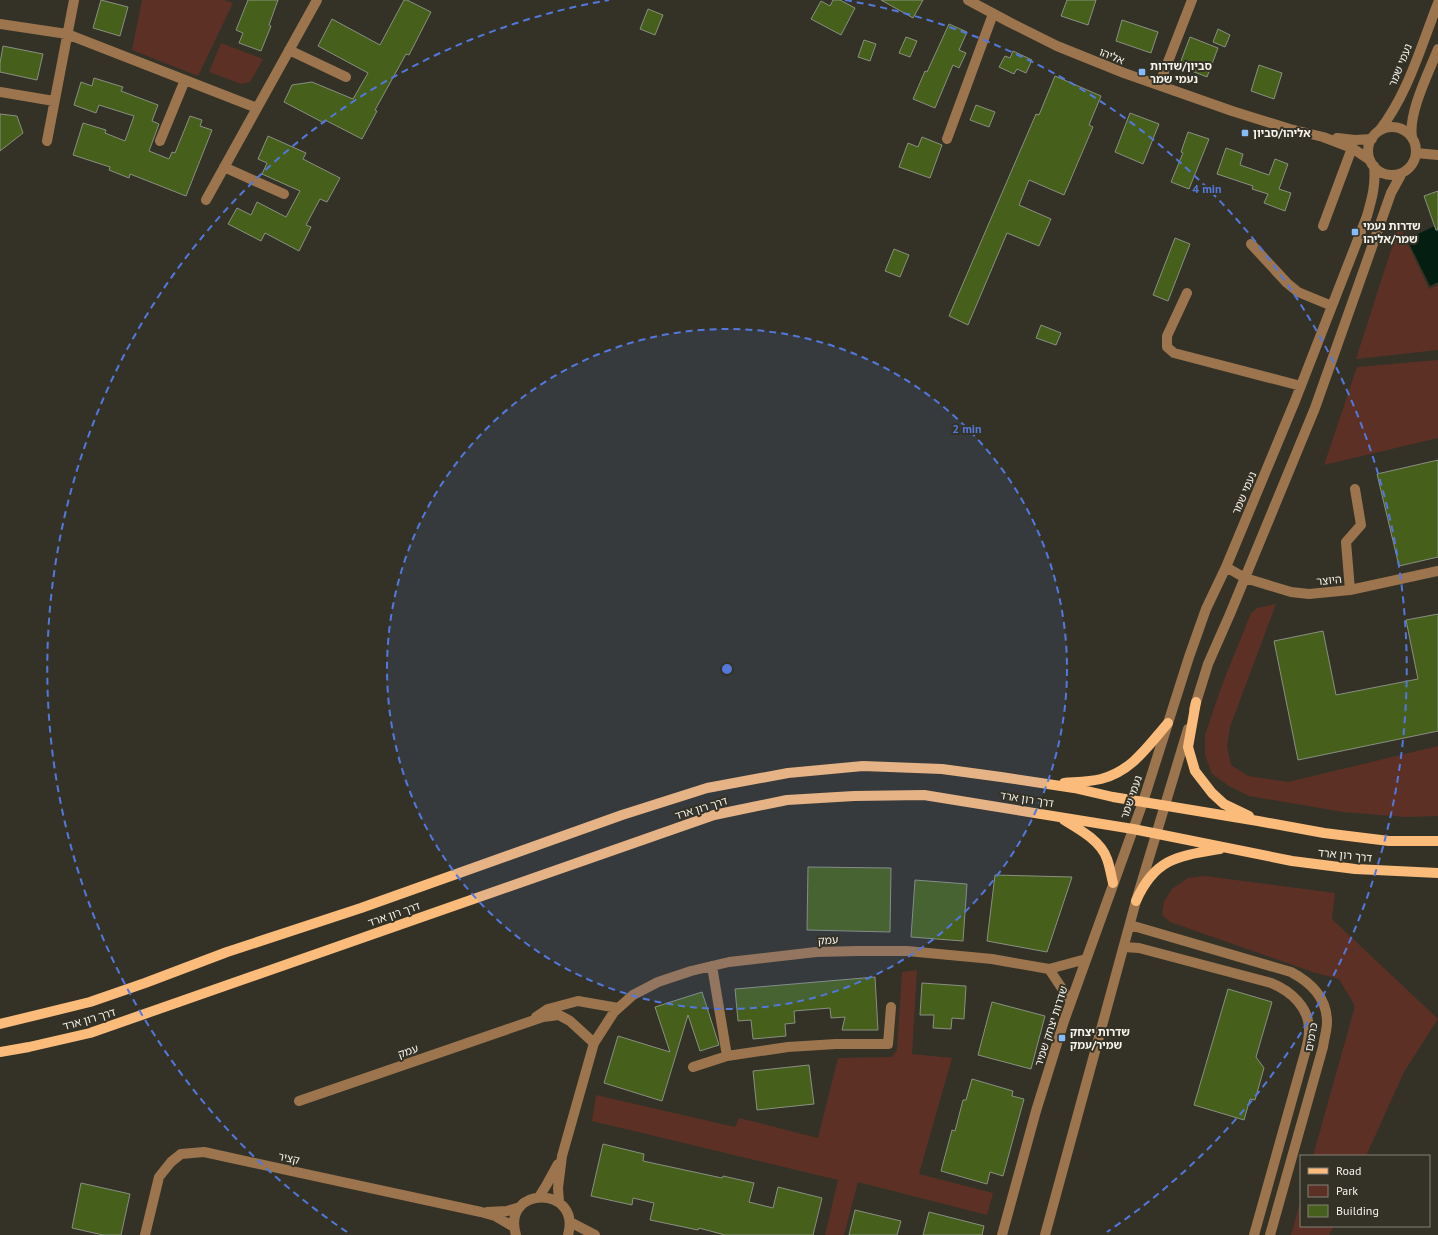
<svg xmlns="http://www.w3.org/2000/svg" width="1438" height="1235" font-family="'PT Sans','Noto Sans Hebrew',sans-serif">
  <rect width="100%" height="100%" fill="#343226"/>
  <path fill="#5c3025" d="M142,0H224L233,3L198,76L132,50Z
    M221,43L263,59L250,82L241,84L209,72Z
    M1399,225L1429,289L1438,285V350L1356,359Z
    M1438,360V438L1324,465L1357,367Z
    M1276,604L1230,727L1227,746L1231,765L1248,776L1288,782L1438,746V816L1406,817L1343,812L1249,796L1229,786L1212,774L1205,755V735L1222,685L1251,613L1257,608Z
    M1205,876L1335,893L1332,919L1438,1019L1404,1072L1366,1156H1313L1355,1006L1339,979L1313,972L1170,922L1162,915L1164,901L1172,889L1188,878Z
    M917,970L912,1054L952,1058L919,1174L993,1193L987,1215L858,1182L844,1235H825L838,1180L592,1121L596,1095L735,1127L739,1118L818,1138L838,1058L892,1057L897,1050L902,972Z
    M1301,1199V1226H1334L1329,1235H1291Z"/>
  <path fill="#051e12" d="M1437,225L1438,228V282L1430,286L1407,239Z"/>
  <path fill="#46601b" stroke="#898f82" d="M101,0L128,7L120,36L93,28Z
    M248,0H278L269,25L271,26L261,51L239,43L243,33L236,30Z
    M404,0H407L431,12L409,55L406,54L375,110L377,111L362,139L325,120L324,123L284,102L292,85L312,82L353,99L368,73L318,46L332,19L380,45Z
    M833,0H840L855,8L841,35L811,19L821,1L830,6Z
    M881,0H923L913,18Z
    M1067,0H1096L1088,25L1061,16Z
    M648,9L663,15L655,35L640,29Z
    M1122,20L1158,32L1151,53L1116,41Z
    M949,24L967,32L959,50L966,53L959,68L953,65L935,108L913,99L925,71L927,72Z
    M1218,29L1230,35L1225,47L1213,42Z
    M906,37L917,41L910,57L899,53Z
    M1190,37L1218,48L1207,77L1179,66Z
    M864,40L876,44L870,61L858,57Z
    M3,46L43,54L37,80L0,72V63Z
    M1013,51L1032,60L1026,73L1017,69L1014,74L999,67L1005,56L1010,58Z
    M1259,65L1282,73L1274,99L1251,91Z
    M1055,76L1101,96L1089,125L1093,127L1064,195L1029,180L1019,205L1051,219L1039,246L1007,233L968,325L949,316L1036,114L1039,115Z
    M94,78L123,87L121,91L158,105L152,121L159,124L149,151L169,159L172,152L175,153L190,116L202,120L200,126L212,130L186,196L130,174L129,178L109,170L110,167L73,155L83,123L106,130L105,133L125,141L134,116L99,105L96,113L74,105L81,82L92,86Z
    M976,105L995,112L989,127L970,120Z
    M1130,113L1159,124L1143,164L1115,152Z
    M0,114L17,116L23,133L0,151Z
    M1188,132L1209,139L1189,189L1171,182L1183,153L1181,152Z
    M268,136L306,153L303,159L340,178L327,202L320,199L306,225L311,227L299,251L265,233L261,241L228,224L237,208L251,215L257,202L286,217L300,191L262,174L267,163L258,159Z
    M922,137L942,145L930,178L899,167L908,143L918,147Z
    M1226,148L1243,154L1240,165L1269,175L1275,159L1288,164L1279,189L1291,193L1285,211L1264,203L1268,194L1252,189L1253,186L1217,174Z
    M1438,191V230H1436L1424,196Z
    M1175,238L1190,244L1168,301L1153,295Z
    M894,249L909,255L900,277L885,271Z
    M1041,325L1061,333L1056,345L1036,338Z
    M1438,460V557L1399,566L1377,474Z
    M1438,614V731L1298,760L1274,641L1323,631L1336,695L1418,679L1406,620Z
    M808,867L891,868L890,932L807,930Z
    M995,875L1072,877L1047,952L987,941Z
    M915,880L967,884L963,941L911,937Z
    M875,977L878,1030H842L845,1017L831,1018L830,1008L794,1011L795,1023L785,1024L786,1036L753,1039L751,1020L738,1021L735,989Z
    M922,983L966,986L964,1019L952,1018L951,1029L933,1028L934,1015H920Z
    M1228,989L1272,1002L1256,1057L1264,1068L1255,1100L1250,1099L1244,1120L1194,1105Z
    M702,992L719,1045L700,1051L688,1015L662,1101L604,1083L618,1036L670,1052L655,1007Z
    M992,1002L1045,1016L1031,1069L978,1055Z
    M809,1065L814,1104L757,1110L753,1071Z
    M972,1079L1013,1091L1012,1096L1024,1099L1003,1176L990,1172L987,1184L941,1171L952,1130L955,1131L963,1100H966Z
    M603,1144L644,1154L643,1161L722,1178L723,1176L754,1183L749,1202L773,1208L778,1187L822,1198L813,1235H725L699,1228L698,1230L650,1220L654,1203L633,1198L632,1205L591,1196Z
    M81,1183L130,1194L121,1235H103L72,1228Z
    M855,1210L901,1221L897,1235H849Z
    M929,1212L984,1226L982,1235H923Z"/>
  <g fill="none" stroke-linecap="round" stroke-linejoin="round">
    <path stroke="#9c754f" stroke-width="10" d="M968,0L1009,22L1057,46L1124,73L1232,111L1290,129L1323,137L1352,148L1370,160
      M0,24L67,34L257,108
      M289,50L346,77
      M1159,85L1192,0
      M0,92L54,101
      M1368 151a24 24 0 1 1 48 0a24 24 0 1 1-48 0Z
      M1379,131C1408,94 1421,46 1438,3
      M1412,137C1408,113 1429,72 1438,49
      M1337,138L1355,140L1372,139
      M947,139L993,14
      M47,141L74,0
      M160,141L185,80
      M1416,153L1438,155
      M224,167L284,194
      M206,200L317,0
      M1323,226L1352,148
      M1251,244L1287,283L1298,292L1332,306
      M1187,293L1167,336V347L1174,353L1301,386
      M1226,567L1245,578L1291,592L1309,594L1350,590L1438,571
      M1350,590L1346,542L1361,525L1355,489
      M1194,709L1208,664L1230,614L1315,408L1391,193L1402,173
      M1130,925L1291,972C1310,982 1327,998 1327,1022C1327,1030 1324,1039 1323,1047L1270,1235
      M1124,947L1139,948L1271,983C1291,991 1310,1008 1309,1031C1309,1038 1307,1046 1305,1053L1254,1235
      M712,966L727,1056
      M1049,969L1071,1002
      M536,1017L548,1009L578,1001L618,1008
      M693,1067L727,1056L788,1047L836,1044H888L891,1007
      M299,1101L543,1017L559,1015L570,1021L594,1043
      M539,1197L547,1184L558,1164
      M559,1202L558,1188L562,1156L594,1043L614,1012L633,995L658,982L691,971L729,962L816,952L857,951H907L992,959L1049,969L1086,959
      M487,1212L507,1211L520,1207
      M570,1222L595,1235
      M145,1235L159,1177L171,1162L181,1154L204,1152L481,1212L495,1216L514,1227
      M516,1235C501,1185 582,1185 568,1235
      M1002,1235L1036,1111L1064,1021L1143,802L1189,657L1206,609L1226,567L1295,401L1367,216C1372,198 1376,185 1374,166
      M1045,1235L1136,901L1188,729"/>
    <path stroke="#fbbb7b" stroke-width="10" d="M1196,702L1188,747L1195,771L1212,793L1224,804L1249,816
      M1064,783C1076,782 1089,782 1101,779C1132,771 1148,746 1168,723
      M1064,820C1079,829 1101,841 1107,859C1110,867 1111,875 1113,883
      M1136,901C1155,858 1178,856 1220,849
      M0,1024L90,1002L145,983L227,952L361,908L622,815L707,788L788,773L863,766L942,769L1001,777L1074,788L1113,797L1258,821L1324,833L1389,841H1438
      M0,1052L29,1047L90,1033L714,815L787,800L854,796L924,795L1133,829L1292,861L1355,869L1438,873"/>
  </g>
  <circle cx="727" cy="669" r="340" fill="#5378dd" fill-opacity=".12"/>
  <g fill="none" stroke="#5378dd" stroke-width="2" stroke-dasharray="7 5">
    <circle cx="727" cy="669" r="340"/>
    <path d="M347 1232A679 679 0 0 1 609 0M845 0A679 679 0 0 1 1107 1232"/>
  </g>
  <g fill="#85bbfb" stroke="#343226" stroke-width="1.5">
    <rect x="1138" y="68" width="8" height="8" rx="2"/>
    <rect x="1241" y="129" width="8" height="8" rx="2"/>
    <rect x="1351" y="228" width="8" height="8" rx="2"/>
    <rect x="1058" y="1034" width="8" height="8" rx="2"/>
  </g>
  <g text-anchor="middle" stroke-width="4" stroke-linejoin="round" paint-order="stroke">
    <g font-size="11" fill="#f6f4ed" stroke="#343226">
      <text transform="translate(1112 56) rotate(22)" y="4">אליהו</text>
      <text transform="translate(1400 65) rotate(-68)" y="4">נעמי שמר</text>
      <text transform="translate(1244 493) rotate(-67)" y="4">נעמי שמר</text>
      <text transform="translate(1329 580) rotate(-6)" y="4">היוצר</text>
      <text transform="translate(1131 797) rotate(-71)" y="4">נעמי שמר</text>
      <text transform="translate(1027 799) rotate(9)" y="4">דרך רון ארד</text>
      <text transform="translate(701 808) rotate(-17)" y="4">דרך רון ארד</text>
      <text transform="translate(1345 855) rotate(6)" y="4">דרך רון ארד</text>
      <text transform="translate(394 914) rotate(-19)" y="4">דרך רון ארד</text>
      <text transform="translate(828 940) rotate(-3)" y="4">עמק</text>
      <text transform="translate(89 1019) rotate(-16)" y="4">דרך רון ארד</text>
      <text transform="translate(1051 1026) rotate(-72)" y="4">שדרות יצחק שמיר</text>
      <text transform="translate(1311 1037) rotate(-79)" y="4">כרמים</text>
      <text transform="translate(408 1051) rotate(-19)" y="4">עמק</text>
      <text transform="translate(289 1158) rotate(12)" y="4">קציר</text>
    </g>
    <g font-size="11" font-weight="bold" fill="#f6f4ed" stroke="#343226" text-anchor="start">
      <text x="1150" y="70">סביון/שדרות<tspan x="1150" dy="13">נעמי שמר</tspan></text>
      <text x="1253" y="137">אליהו/סביון</text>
      <text x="1363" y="230">שדרות נעמי<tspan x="1363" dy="13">שמר/אליהו</tspan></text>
      <text x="1070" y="1036">שדרות יצחק<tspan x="1070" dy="13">שמיר/עמק</tspan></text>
    </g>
  </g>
  <circle cx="727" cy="669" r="6" fill="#5378dd" stroke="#343226" stroke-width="2"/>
  <g font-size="12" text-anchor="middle" font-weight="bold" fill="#5378dd" stroke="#343226" stroke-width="4" stroke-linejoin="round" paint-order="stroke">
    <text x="1207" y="193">4 min</text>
    <text x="967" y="433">2 min</text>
  </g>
  <rect x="1300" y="1155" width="130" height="72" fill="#343226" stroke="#828076"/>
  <rect x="1308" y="1168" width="20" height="6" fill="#fbbb7b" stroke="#828076"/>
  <text x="1336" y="1175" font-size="12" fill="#f6f4ed">Road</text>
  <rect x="1308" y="1185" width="20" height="12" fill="#5c3025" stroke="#828076"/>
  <text x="1336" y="1195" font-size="12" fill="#f6f4ed">Park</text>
  <rect x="1308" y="1205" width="20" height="12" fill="#46601b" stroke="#828076"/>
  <text x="1336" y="1215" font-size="12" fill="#f6f4ed">Building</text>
</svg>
